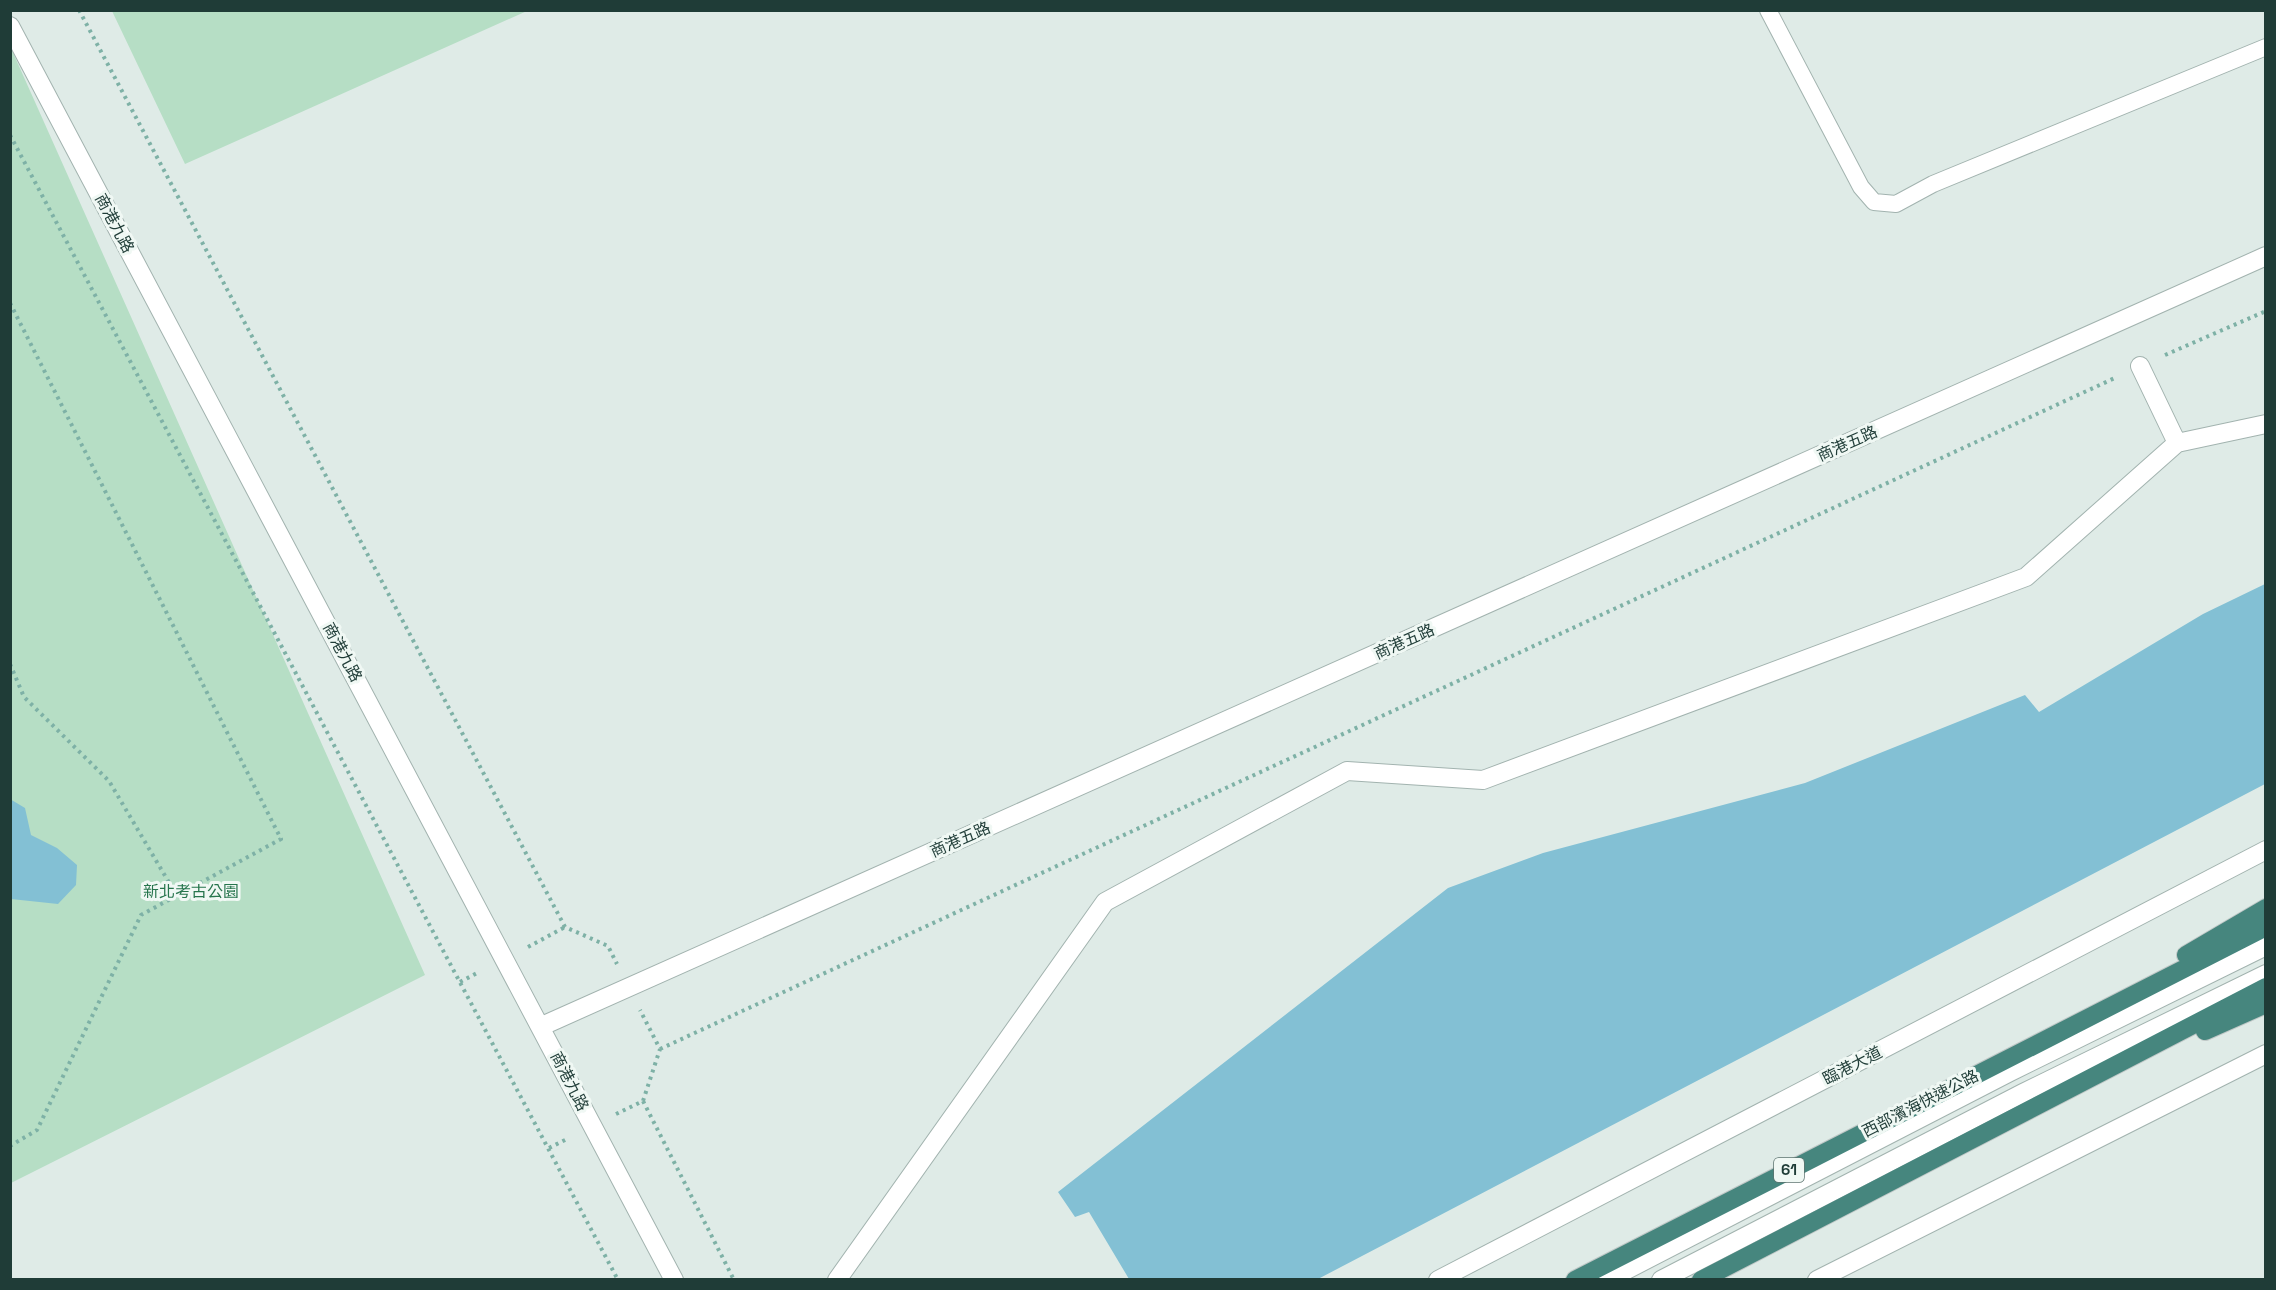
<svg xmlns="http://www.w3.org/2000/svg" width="2276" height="1290" font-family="'Space Grotesk','Noto Sans TC',sans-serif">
  <rect width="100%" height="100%" fill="#dfebe7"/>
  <path fill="#b6dec5" d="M112,11H527L185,164Z
    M10,46L425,975L11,1183H10Z"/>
  <path fill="#83c0d4" d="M2265,584V784L1318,1279H1129L1089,1212L1075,1217L1058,1192L1448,888L1543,853L1805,783L2025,695L2039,712L2203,614Z
    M10,799L25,808L31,835L57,848L77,865L76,885L58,904L11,899Z"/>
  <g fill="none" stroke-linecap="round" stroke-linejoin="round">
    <g stroke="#a2b3af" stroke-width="18">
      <path id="service" d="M1768,10L1861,187L1874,202L1896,204L1933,184L2266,47"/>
    </g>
    <g stroke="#a2b3af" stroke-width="20">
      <path id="pedestrian" d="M2177,443L2266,424
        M837,1280L1105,902L1347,771L1483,780L2026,577L2177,443L2140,366"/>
    </g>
    <g stroke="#a2b3af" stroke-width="20">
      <path id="tertiary" d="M10,26L674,1280
        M542,1026L2266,256
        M1438,1280L2266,850
        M1607,1280L2010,1072L2266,946
        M1661,1280L2023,1093L2266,974
        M1817,1280L2266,1054"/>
    </g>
    <g stroke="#c0c8c7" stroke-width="20">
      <path id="trunk" d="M2186,955L2266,908
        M2205,1031L2266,1004
        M1575,1280L2266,927
        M1701,1280L2266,987"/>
    </g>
    <path stroke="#7eb1a6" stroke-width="4" stroke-dasharray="3 4.5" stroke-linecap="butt" d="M79,10L565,927L608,946L617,964
      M10,135L618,1280
      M10,303L281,839L141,915L37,1130L10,1146
      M2165,355L2266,311
      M10,572V590
      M10,664L24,697L109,781L177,896
      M528,947L565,927
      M460,982L479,972
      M660,1049L2117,377
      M643,1101L734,1280
      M616,1114L643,1101L660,1049L640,1010
      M549,1148L569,1138"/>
    <use href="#service" stroke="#fff" stroke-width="16"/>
    <use href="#pedestrian" stroke="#fff" stroke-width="18"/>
    <use href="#tertiary" stroke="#fff" stroke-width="18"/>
    <use href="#trunk" stroke="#46867e" stroke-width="18"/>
  </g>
  <g text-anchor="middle" stroke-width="6" stroke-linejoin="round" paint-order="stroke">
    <rect fill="#f0f8f4" stroke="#5e7470" stroke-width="1.5" x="1774" y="1158" width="30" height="24" rx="4.5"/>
    <g font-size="15" font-weight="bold" fill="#1f3c37">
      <text x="1789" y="1175">61</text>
    </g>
    <g font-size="16" fill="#1f3c37" stroke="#f0f8f4">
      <text transform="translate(115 223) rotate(62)" y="6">商港九路</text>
      <text transform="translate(1847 443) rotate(-24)" y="6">商港五路</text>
      <text transform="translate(1404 641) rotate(-24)" y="6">商港五路</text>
      <text transform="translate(343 652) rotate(62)" y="6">商港九路</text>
      <text transform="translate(960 839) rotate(-24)" y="6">商港五路</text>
      <text transform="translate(1852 1065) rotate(-27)" y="6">臨港大道</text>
      <text transform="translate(570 1081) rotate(63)" y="6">商港九路</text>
      <text transform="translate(1920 1103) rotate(-27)" y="6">西部濱海快速公路</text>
    </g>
    <g font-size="16" fill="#27754d" stroke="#f0f8f4">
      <text x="191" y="897">新北考古公園</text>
    </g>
  </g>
  <rect width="2276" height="1290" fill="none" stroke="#1f3c37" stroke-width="24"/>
</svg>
